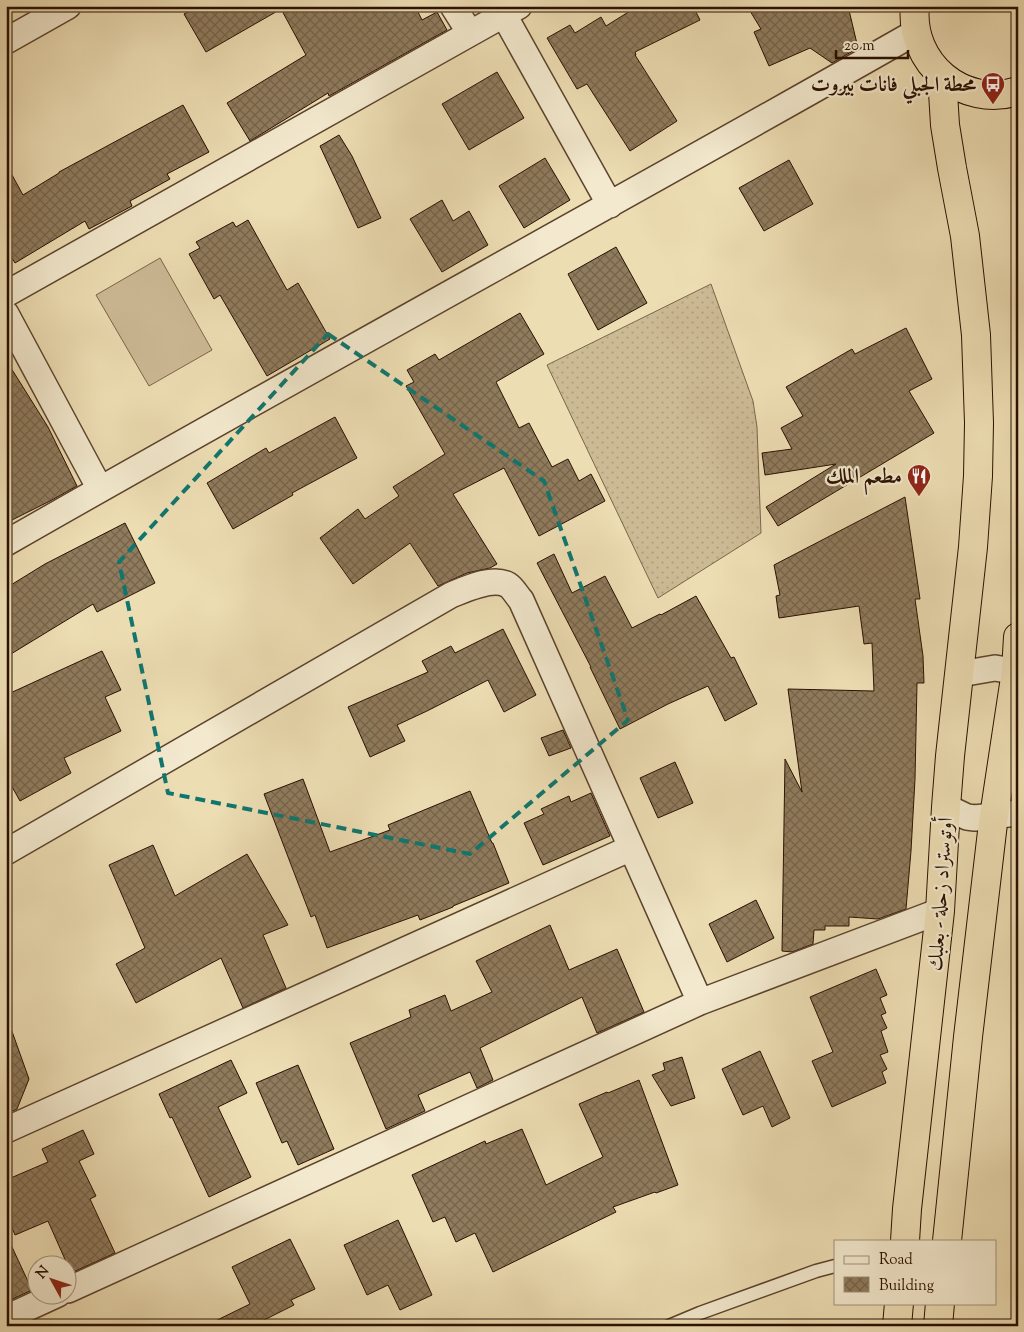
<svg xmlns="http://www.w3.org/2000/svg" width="1024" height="1332" font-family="'Sorts Mill Goudy',Amiri,serif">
  <defs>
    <pattern id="grass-dots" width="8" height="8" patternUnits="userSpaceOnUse" patternTransform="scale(1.25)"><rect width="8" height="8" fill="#ccba95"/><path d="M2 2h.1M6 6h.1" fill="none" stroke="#af9f7f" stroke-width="1.8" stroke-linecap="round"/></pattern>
    <pattern id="building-cross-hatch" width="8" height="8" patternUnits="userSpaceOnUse" patternTransform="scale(1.25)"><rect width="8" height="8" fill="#8f7b5d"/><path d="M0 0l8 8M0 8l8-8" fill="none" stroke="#75634a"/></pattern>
  </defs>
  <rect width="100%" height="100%" fill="#edddb3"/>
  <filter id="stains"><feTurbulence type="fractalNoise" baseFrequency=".004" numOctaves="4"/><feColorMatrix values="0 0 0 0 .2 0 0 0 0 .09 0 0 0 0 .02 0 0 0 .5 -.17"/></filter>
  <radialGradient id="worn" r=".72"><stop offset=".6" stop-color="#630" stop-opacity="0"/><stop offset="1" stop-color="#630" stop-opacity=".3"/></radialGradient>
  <path fill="url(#grass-dots)" stroke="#7b654a" d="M711,284L753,401L757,427L761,533L658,598L547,365Z"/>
  <path fill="#ccba95" stroke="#7b654a" d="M160,258L212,350L149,386L96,295Z"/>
  <path fill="url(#building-cross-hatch)" stroke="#2a1000" d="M198,6H415L422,20L437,12L447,30L329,96L328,93L250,141L227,103L306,55L281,9L206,52L184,14Z
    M638,6H693L700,20L635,52L636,55H635L677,121L630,151L587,84L577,89L547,38L570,25L575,33L601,17L606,26Z
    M747,6H848L858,48L832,63L810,48L769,66L754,32L761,29Z
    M497,72L524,118L469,150L442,104Z
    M183,105L209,152L167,174L170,179L130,201L132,206L89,229L85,221L15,263L6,248V164L23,195L59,173V172Z
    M339,135L352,156L381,218L358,228L320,146Z
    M545,158L570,200L524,228L499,186Z
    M789,160L813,204L764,231L739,188Z
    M442,200L453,221L469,211L488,245L442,272L410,219Z
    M248,220L287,290L298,283L330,339L267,376L220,295L214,299L189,254L200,248L196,242L233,222L236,227Z
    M616,247L647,303L598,330L568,274Z
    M520,313L544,354L496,382L519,428L529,423L552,467L568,459L579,481L591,474L605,501L539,536L504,468L453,494L497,564L490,568L467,573L438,586L410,543L353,584L320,538L358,509L365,519L399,496L393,487L445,454L406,386L414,382L407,370L435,354L439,360Z
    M906,328L932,379L909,391L934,433L778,526L766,507L836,464L765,475L762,453L792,449L781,428L803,416L786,387L852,349L855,354Z
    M6,360L48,427L77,486L50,501L6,523Z
    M335,417L357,458L292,493L293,495L233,529L207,483L266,448L269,453Z
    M905,497L920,599H915L923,656L924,683H917L915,779L911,851L906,909L878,919L849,917V926H825V930H814L813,944L792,952L782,951L785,759L802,792L788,689L874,691L872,643L864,644L859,606L779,618L776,596L780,595L774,565Z
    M125,523L155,583L97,612L93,604L6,657V588L45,564Z
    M554,554L572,593L605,576L632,628L660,614L661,615L696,596L731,658L734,657L757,704L725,721L708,686L668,704L620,729L590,667H591L537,563Z
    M503,629L536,695L504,712L488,680L427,711L397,725L405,741L370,757L348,707L428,672L422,661L451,646L455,653Z
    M102,651L121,690L105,697L121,731L64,758L71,773L20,801L6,776V695Z
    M563,730L571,748L549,756L541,738Z
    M675,762L693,803L658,818L640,778Z
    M303,779L330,852L390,830L388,825L470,791L492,843H493L509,883L453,906V907L420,920L418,915L327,948L315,915L311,917L264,794Z
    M591,793L610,836L543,865L524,823L544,814L541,809L569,796L571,802Z
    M153,845L175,896L247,854L288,925L263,935L286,988L243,1008L221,958L136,1003L116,964L145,948L109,865Z
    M756,900L774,938L727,962L709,924Z
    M550,925L569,970L617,949L644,1012L597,1033L582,997L480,1048L493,1080L477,1088L470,1072L418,1095L425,1111L386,1129L350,1043L411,1017L409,1010L445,995L451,1011L492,992L476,961Z
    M876,969L887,995L880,998L886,1013L881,1015L887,1028L881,1031L888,1052L880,1055L887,1069L882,1072L886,1083L832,1107L812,1061L833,1052L810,997Z
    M6,1023H9L29,1079L17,1109L6,1114Z
    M760,1051L790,1118L772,1127L763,1106L743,1115L722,1069Z
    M682,1057L695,1098L671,1106L652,1075L665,1070L663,1063Z
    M231,1060L247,1093L218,1107L251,1177L209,1197L172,1117L170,1118L159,1094Z
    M298,1065L334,1149L298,1165L287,1141L282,1143L256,1083Z
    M639,1080L678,1185L656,1193L655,1192L613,1207L616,1212L493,1272L475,1233L456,1242L445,1217L433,1222L412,1175L485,1141L486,1144L522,1129L546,1185L603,1157L579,1104L607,1092L608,1093Z
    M83,1130L94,1154L79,1161L96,1196L90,1199L115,1253L71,1273L48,1221L15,1235L6,1213V1180L48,1162L42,1149Z
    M398,1220L432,1295L400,1310L388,1285L367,1295L344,1245Z
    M6,1234L32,1290L6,1302Z
    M290,1239L315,1289L291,1300L294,1305L252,1326H205L250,1304L232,1267Z"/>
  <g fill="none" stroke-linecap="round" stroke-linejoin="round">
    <g stroke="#5b432d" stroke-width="15">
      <path id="lane" d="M669,1326L700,1313L816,1271L835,1266"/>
    </g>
    <g stroke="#5b432d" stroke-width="28">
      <path id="street" d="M453,6L470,33
        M504,15L610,205
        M6,41L68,6
        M6,294L519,6
        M6,314L100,489
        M6,543C308,370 614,204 916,32
        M960,674L995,668L1018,672
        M946,807L967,817L975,818L1018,813
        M6,852L451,595C466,589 493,576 508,585C513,588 517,596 521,600L700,1002
        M6,1130L631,848
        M68,1290L700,1002L940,911
        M6,1318L58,1294"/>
    </g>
    <g stroke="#2a1000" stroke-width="30">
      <path id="highway" d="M915,6C909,63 963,109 1018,91
        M905,1241L907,1209L940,911L946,807L950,756L973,547L978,476L979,423L976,335L965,236L952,168L945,125L942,76
        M947,1241L968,1037L993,823L1016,671L1018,637
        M897,1326L899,1303
        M938,1326L940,1303"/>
    </g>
    <use href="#lane" stroke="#f3e9ce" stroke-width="12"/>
    <use href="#street" stroke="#f3e9ce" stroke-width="25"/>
    <use href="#highway" stroke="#edddb3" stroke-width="28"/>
  </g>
  <path fill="none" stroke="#0f766e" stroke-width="4" stroke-dasharray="10 6" stroke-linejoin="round" d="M328,334L544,481L628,720L470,854L168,793L119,562Z"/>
  <defs>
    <g id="bus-pin" transform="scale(1.25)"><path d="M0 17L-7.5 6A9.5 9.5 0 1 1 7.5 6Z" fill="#8f2418" stroke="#f3e9ce"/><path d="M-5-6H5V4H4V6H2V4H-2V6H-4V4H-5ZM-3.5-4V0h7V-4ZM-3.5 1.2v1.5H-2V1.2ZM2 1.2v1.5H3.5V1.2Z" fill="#fff"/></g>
    <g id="restaurant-pin" transform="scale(1.25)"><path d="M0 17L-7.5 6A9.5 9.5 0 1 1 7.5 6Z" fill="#8f2418" stroke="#f3e9ce"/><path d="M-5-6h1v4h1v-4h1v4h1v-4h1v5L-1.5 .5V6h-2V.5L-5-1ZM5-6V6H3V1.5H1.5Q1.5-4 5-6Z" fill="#fff"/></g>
  </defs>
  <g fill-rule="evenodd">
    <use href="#bus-pin" x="993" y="84"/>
    <use href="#restaurant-pin" x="919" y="476"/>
  </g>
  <g text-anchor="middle" stroke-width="4.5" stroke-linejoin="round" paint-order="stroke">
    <g font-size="21" font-weight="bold" fill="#2a1000" stroke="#f3e9ce" text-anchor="end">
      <text x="976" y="91">محطة الجبلي فانات بيروت</text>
      <text x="902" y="483">مطعم الملك</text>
    </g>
    <g font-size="21" fill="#2a1000" stroke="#f3e9ce">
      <text transform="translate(940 894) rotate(-86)" y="7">أوتوستراد زحلة - بعلبك</text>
    </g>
  </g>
  <rect width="1024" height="1332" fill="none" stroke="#edddb3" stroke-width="25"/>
  <rect x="8" y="8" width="1009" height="1317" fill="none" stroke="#2a1000" stroke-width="2.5"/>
  <rect x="12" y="12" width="999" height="1307" fill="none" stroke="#2a1000"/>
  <rect x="834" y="1240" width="162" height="65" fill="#f3e9ce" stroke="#a3927c"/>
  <rect x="844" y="1256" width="25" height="8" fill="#f3e9ce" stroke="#a3927c"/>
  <text x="879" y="1264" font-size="15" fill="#2a1000">Road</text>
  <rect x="844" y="1277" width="25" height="15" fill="url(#building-cross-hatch)" stroke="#a3927c"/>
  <text x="879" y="1290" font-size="15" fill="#2a1000">Building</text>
  <g transform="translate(52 1280) rotate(310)"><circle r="24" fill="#f3e9ce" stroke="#a3927c"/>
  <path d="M0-4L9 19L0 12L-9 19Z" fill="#8f2418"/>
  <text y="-8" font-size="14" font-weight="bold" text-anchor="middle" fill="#2a1000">N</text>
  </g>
  <path d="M836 50v8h72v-8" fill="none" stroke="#2a1000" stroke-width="2.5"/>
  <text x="844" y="50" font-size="15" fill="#2a1000" stroke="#f3e9ce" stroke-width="4" paint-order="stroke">20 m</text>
  <rect width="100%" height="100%" filter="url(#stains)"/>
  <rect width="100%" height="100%" fill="url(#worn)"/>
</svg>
